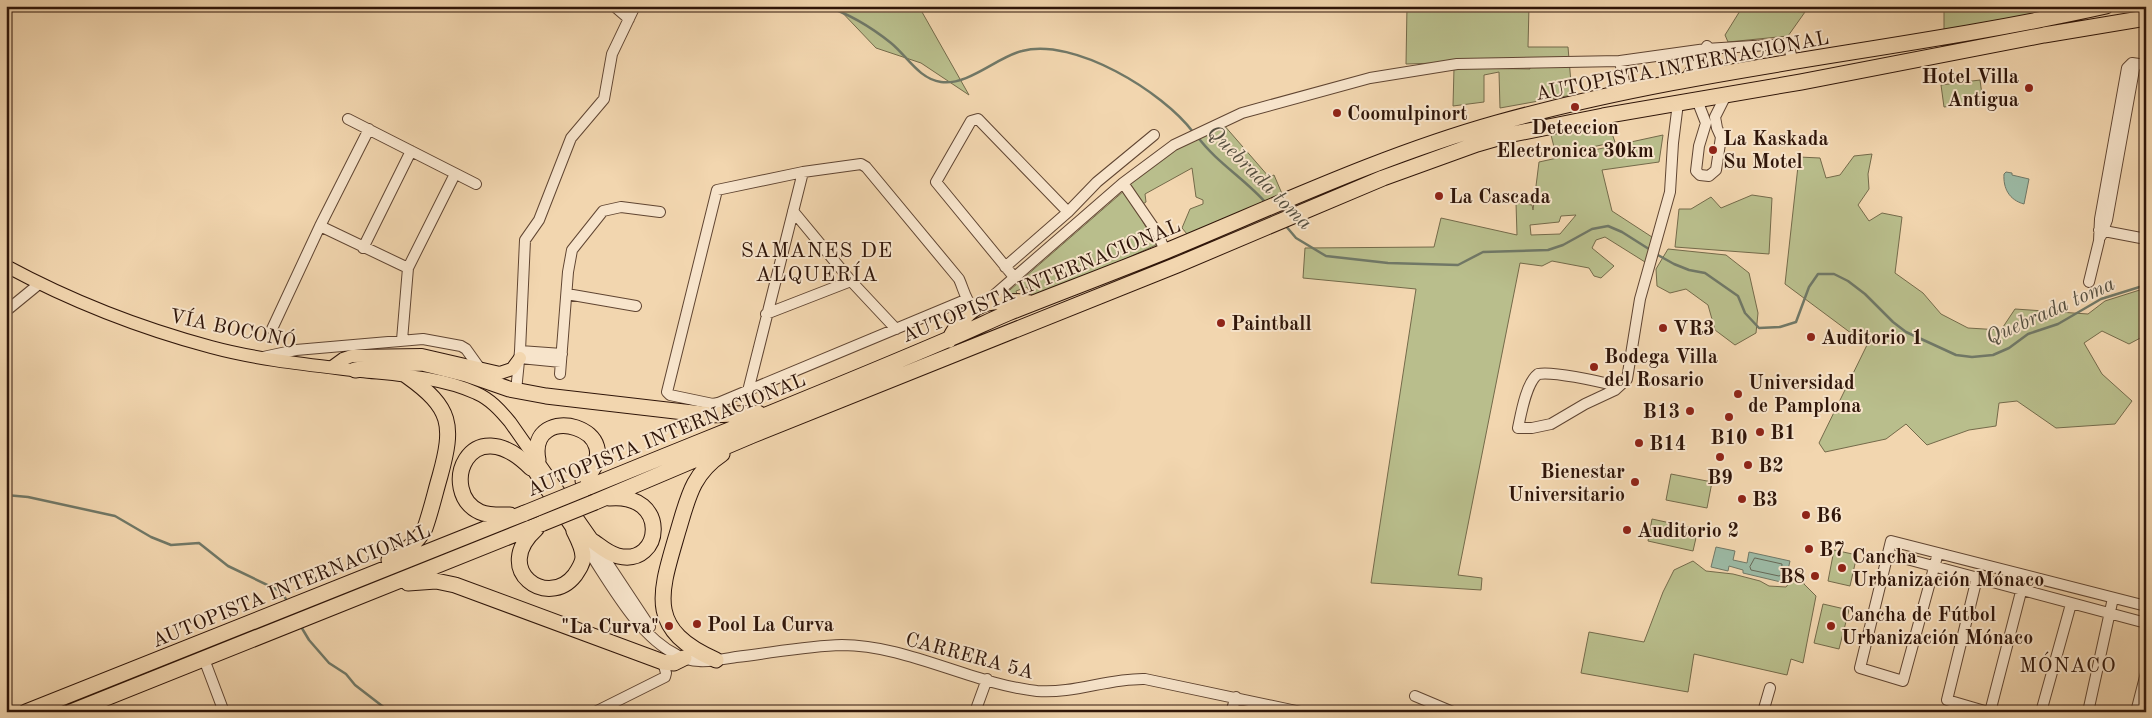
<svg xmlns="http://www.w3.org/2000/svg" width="2152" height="718" font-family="'Old Standard TT',serif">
  <rect width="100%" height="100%" fill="#f2d6af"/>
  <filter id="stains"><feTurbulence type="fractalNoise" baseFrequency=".004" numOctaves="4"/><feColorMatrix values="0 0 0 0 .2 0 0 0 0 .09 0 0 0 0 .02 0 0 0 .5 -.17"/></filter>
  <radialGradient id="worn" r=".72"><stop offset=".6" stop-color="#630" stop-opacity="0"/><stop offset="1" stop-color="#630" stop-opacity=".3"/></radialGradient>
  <path fill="#b9be8c" stroke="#746a4a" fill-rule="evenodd" d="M836,6H927L922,12L969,95L921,63L876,48Z
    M1407,6H1529L1528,47H1568L1572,95L1500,108L1499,72L1484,75V102L1453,106L1454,68L1530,69L1529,60L1406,64Z
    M1743,6H1772L1775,10L1805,12L1788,36L1728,42L1725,35Z
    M1944,6H2081L1944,33Z
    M1980,80L1983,102L1944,107L1941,85Z
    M1223,124L1269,177L1274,175L1283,196L1187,234L1182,228L1190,209L1203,204V200L1196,197L1192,168L1145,194L1146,202L1141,205L1125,182L1172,148Z
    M1609,125L1615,142L1556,155L1551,135Z
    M1663,135L1659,162L1602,170L1612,211L1655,239L1645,262L1605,237L1596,240L1592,248L1614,266L1601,278L1594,276L1589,268L1552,261L1542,266L1520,263L1458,575L1482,578L1481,590L1371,583L1416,289L1303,278L1305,248L1434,247L1441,218L1517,235L1516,203L1532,205L1533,210L1539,162ZM1576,215L1560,234L1531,235L1530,225L1559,222L1561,216Z
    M1872,154L1868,174L1869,189L1858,205L1869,221L1882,213L1902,217L1895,273L1923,293L1941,314L1968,328L2001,330L2015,309L2088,314L2105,301L2146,288V335L2129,344L2102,331L2084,343L2102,374L2132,401L2115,424L2056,428L2017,401L1999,403L1996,426L1969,430L1927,445L1906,424L1886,439L1825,452L1819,443L1867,345L1785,284L1799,157L1820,158L1826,178L1840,175L1854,156Z
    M1125,190L1156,245L1034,300L1027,287L1016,291L1019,300L1003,296Z
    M1752,195L1772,198L1769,254L1675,247L1679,209H1691L1711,197L1721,208Z
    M1668,249L1726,255L1749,273L1758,313L1756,333L1735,345L1715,330L1708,305L1686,289L1670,293L1657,286L1656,269Z
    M1671,474L1712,482L1707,508L1666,500Z
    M1652,519L1698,529L1693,551L1648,541Z
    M1834,550L1857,555L1850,586L1828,581Z
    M1693,561L1706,571L1733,574L1760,581L1769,586L1786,587L1800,570L1804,584L1816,596L1803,663L1791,659L1787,675L1694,654L1688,692L1581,673L1589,632L1644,642L1663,592L1674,570Z
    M1823,604L1849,610L1839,649L1814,643Z"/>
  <path fill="#9cbaa5" stroke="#707867" d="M2006,172L2012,173V175L2029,179L2024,204C2009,200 2003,188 2004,174Z
    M1716,547L1735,551L1733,560L1747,563L1749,552L1790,561L1785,583L1743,573V570L1729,566L1728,571L1711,567Z"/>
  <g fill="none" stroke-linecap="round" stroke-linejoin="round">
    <path stroke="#666857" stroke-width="1" d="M1755,558L1782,564L1781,575L1779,576L1751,570L1750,567Z"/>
    <path stroke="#707867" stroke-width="2.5" d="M825,6C850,14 871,27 891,43C907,56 919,79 941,82C968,86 997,57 1022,51C1074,37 1163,92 1193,132
      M1197,136C1216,162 1245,179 1266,203
      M1285,225L1296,238L1326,256L1388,263L1458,265L1483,252L1548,250L1563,245L1592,229L1608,226L1622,232L1652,251
      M1656,254L1674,264L1689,270L1705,273L1738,296L1745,313L1759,328L1780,327L1796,322L1809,287L1818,274H1834L1848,281L1865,294L1893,322L1906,332L1956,355L1972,357L1993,355L2009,348L2028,334L2058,324L2101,299L2146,285
      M6,495L28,497L115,516L151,537L171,545L199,543L228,566L282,592L288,603
      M300,625L309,640L329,663L346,674L355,685L390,712"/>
    <g stroke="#604532" stroke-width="12">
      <path id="minor" d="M614,6L629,19
        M1706,49L1721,74
        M1620,61L1626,92
        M1684,81L1707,46
        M1697,100L1706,123L1699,146L1696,171L1700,175L1709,176L1716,170L1721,137L1717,128L1715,117L1726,95
        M348,119L476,184
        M1123,183L1158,234L1165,251
        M793,211L851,281L896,329
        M320,226L408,268
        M2099,230L2146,239
        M2101,236L2107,220L2135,64
        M363,248L411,151
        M1005,267L1068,212L1097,182L1154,135
        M1014,277L936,182L971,121L978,119L1068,212
        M2089,282L2099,241L2100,219L2127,68L2132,63L2146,65
        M567,294L636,306
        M965,300L718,403L713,404L670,395L667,392L717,190L803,172L861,164L866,167L959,279C964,290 965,299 973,308
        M985,303L1123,183L1174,145L1242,113L1370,78L1457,64L1620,61L1706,49L1784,44L1789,47L1793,63
        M6,311L39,284
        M766,314L851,281
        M272,329L320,226L369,129
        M402,340L408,268L455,174
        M520,351L562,354
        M263,357L296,350L423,339L461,346L466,349L481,370
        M520,358L561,362
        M560,374L568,272L572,250L603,211L621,207L660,212
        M1615,390L1612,385C1598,381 1552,371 1538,374C1526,383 1521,414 1518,428H1532L1551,424L1585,404L1615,390L1627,379L1640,299L1670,192L1673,143L1678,103
        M516,391L520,351L525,240L539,220L571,138L604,99L612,54L635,6
        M748,391L803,172
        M583,543C609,580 636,635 677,655C684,659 691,661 699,661C711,662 724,659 736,657C771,653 806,646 842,645C907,645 972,684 1037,691C1074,694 1109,678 1145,679L1301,712
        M597,547L650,627
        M1938,553L1903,681L1860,668L1891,541L2146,606
        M1888,554L2146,623
        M1977,578L1947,700L1988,712
        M204,659L224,712
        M1415,696L1453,712
        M595,712L665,677L666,673L663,662
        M975,712L987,679
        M1231,712L1236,697
        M1763,712L1770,688
        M1990,712L2023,584
        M2041,712L2071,604
        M2088,712L2113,598
        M2136,712L2146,673"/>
    </g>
    <g stroke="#2f1509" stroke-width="14">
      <path id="major" d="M6,266C71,301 140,328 211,347C259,360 311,365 361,371C399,375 441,377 476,393C490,399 500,410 510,422L594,542
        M332,367L343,359L352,356L422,355L500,373L512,369L520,358
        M527,461L574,531"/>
    </g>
    <g stroke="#2f1509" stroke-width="17">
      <path id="highway" d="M949,340C969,301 989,298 1030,303
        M355,370L395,364L422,363L466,374L509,389L546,396L710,415L758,413
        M538,460C526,399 636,428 583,481
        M584,489C706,439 828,391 949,339C969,331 989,321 1008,313C1061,292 1114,272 1166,251C1275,206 1383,155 1497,123C1696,67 1904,51 2106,6
        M595,502L753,435L1177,265L1383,178L1477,144L1508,135L1603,116L1801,82L2044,35L2146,18
        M510,515C500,515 489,516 480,512C437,492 469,406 531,468
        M536,529C491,570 548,610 575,575C579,569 583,563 583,557C583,548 578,539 574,531
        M594,542C601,547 609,554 618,556C663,567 670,492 609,498
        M389,560C403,552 417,544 425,528C431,511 435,493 440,476C454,425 452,408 407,376
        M408,583L436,581L455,585L663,662L674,663L684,658
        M716,660C645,629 660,593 678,531C688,498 692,474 722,454
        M26,712L525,513
        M71,712L543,523"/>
    </g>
    <use href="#minor" stroke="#f7e4cb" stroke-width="10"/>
    <use href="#major" stroke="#f2d6af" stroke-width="12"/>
    <use href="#highway" stroke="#f2d6af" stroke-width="15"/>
    <g stroke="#2f1509" stroke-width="17" stroke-linecap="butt">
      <path id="highway-bridge" d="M525,513L584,489
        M543,523L595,502"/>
    </g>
    <use href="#highway-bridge" stroke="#f2d6af" stroke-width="15"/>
  </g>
  <g fill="#8f2418" stroke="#f7e4cb" stroke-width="2">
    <circle cx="2029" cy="88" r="5"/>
    <circle cx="1575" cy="107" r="5"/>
    <circle cx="1337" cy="113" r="5"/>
    <circle cx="1713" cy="150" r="5"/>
    <circle cx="1439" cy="196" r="5"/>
    <circle cx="1221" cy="323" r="5"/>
    <circle cx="1663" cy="328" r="5"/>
    <circle cx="1811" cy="337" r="5"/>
    <circle cx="1594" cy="367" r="5"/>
    <circle cx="1738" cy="394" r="5"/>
    <circle cx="1690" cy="411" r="5"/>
    <circle cx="1729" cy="417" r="5"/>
    <circle cx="1760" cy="432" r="5"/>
    <circle cx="1639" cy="443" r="5"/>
    <circle cx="1720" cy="457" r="5"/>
    <circle cx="1748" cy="465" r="5"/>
    <circle cx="1635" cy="482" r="5"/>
    <circle cx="1742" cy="499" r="5"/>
    <circle cx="1806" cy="515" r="5"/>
    <circle cx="1627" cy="530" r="5"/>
    <circle cx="1809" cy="549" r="5"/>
    <circle cx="1842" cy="568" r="5"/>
    <circle cx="1815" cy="576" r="5"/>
    <circle cx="697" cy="624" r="5"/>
    <circle cx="669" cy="626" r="5"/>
    <circle cx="1831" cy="626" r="5"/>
  </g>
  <g text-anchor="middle" stroke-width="4" stroke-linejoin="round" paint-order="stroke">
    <g font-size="20" fill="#2f1509" stroke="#f7e4cb">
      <text transform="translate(1682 65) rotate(-11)" y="7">AUTOPISTA INTERNACIONAL</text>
      <text transform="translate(1041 280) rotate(-22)" y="7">AUTOPISTA INTERNACIONAL</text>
      <text transform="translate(233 328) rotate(12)" y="7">VÍA BOCONÓ</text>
      <text transform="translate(666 434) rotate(-22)" y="7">AUTOPISTA INTERNACIONAL</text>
      <text transform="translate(291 585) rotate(-22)" y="7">AUTOPISTA INTERNACIONAL</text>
      <text transform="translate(970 655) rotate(15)" y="7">CARRERA 5A</text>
    </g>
    <g font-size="20" font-weight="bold" fill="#2f1509" stroke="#f7e4cb" text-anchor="start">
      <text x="2019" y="83" text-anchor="end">Hotel Villa<tspan x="2019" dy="23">Antigua</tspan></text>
      <text x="1347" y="120">Coomulpinort</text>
      <text x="1575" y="134" text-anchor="middle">Deteccion<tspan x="1575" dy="23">Electronica 30km</tspan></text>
      <text x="1723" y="145">La Kaskada<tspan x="1723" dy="23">Su Motel</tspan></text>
      <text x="1449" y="203">La Cascada</text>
      <text x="1231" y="330">Paintball</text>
      <text x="1673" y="335">VR3</text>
      <text x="1821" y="344">Auditorio 1</text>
      <text x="1604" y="363">Bodega Villa<tspan x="1604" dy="23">del Rosario</tspan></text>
      <text x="1748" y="389">Universidad<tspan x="1748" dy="23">de Pamplona</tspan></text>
      <text x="1680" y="418" text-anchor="end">B13</text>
      <text x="1770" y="439">B1</text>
      <text x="1729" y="444" text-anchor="middle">B10</text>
      <text x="1649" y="450">B14</text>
      <text x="1758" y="472">B2</text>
      <text x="1625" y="478" text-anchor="end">Bienestar<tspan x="1625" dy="23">Universitario</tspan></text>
      <text x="1720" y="484" text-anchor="middle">B9</text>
      <text x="1752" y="506">B3</text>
      <text x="1816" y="522">B6</text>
      <text x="1637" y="537">Auditorio 2</text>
      <text x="1819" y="556">B7</text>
      <text x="1852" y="563">Cancha<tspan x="1852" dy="23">Urbanización Mónaco</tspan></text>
      <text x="1805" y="583" text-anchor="end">B8</text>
      <text x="1841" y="621">Cancha de Fútbol<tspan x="1841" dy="23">Urbanización Mónaco</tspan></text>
      <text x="707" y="631">Pool La Curva</text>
      <text x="659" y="633" text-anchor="end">"La Curva"</text>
    </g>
    <g font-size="21" font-style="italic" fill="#554f40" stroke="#f7e4cb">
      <text transform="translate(1260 177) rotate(45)" y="7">Quebrada toma</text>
      <text transform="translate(2050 310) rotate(-24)" y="7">Quebrada toma</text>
    </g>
    <g font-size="21" letter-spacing="1" fill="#2f1509" stroke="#f7e4cb">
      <text x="817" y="257">SAMANES DE<tspan x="817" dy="24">ALQUERÍA</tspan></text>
      <text x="2068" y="672">MÓNACO</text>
    </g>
  </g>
  <rect width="2152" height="718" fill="none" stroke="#f2d6af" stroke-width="25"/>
  <rect x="8" y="8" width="2137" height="703" fill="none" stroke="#2f1509" stroke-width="2.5"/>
  <rect x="12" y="12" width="2127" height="693" fill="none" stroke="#2f1509"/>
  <rect width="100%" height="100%" filter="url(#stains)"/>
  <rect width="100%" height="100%" fill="url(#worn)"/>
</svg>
